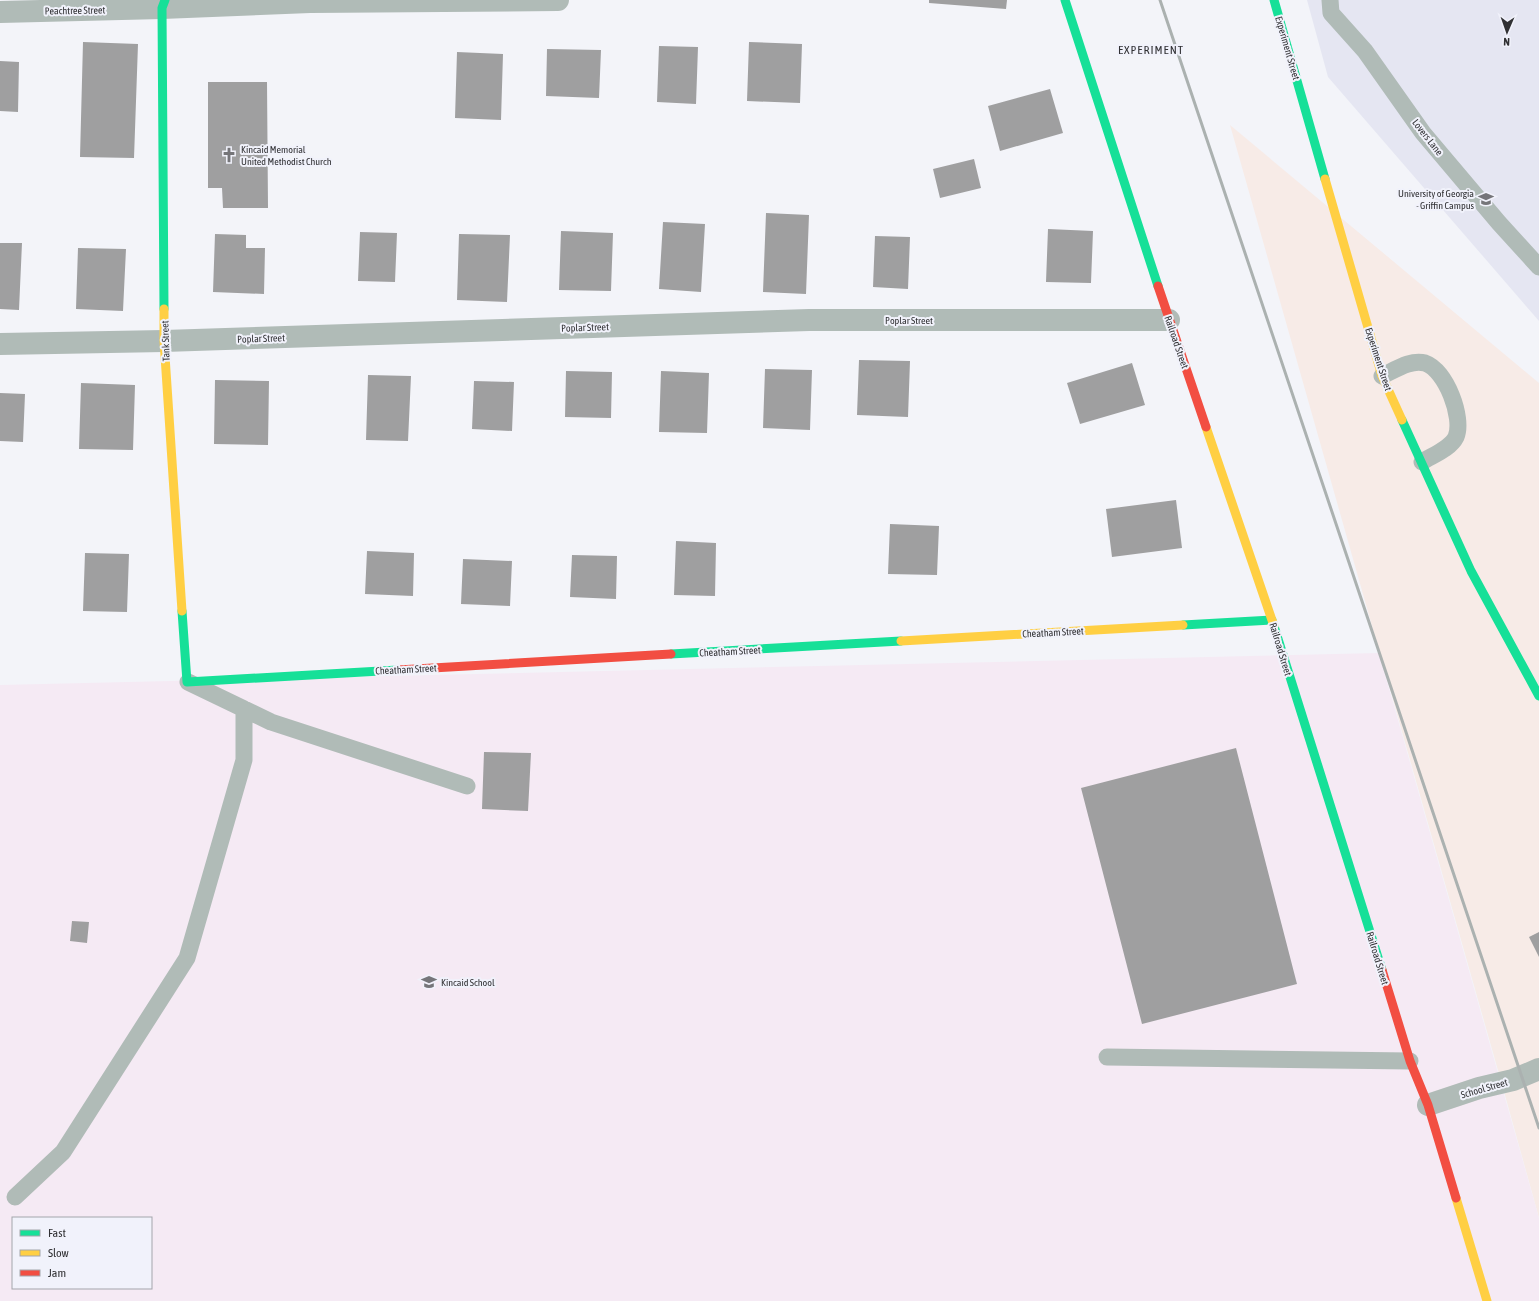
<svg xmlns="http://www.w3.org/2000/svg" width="1539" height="1301" font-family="'Asap Condensed',sans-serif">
  <rect width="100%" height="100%" fill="#f3f4f9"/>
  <path fill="#f7ebe7" d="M1230,125L1539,383V1218L1503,1088Z"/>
  <path fill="#f5eaf4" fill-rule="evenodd" d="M1379,653L1539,1218V1301H0V685ZM13,1218H151V1288H13Z"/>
  <path fill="#e5e6f2" d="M1307,0H1539V321L1328,77Z"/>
  <path fill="#9f9fa0" d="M929,0H1007L1006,9L929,3Z
    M83,42L138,44L134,158L80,157Z
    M749,42L802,44L800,103L747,101Z
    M659,46L698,47L696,104L657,102Z
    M547,49L601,50L599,98L546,96Z
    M457,52L503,54L501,120L455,118Z
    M0,61L19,62L18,112L0,111Z
    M208,82H267L268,208H223L222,188H208Z
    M1050,89L1063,133L1000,151L988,106Z
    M974,159L981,188L940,198L933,169Z
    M766,213L809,215L806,294L763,292Z
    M663,222L705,224L701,292L659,289Z
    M1048,229L1093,231L1091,283L1046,282Z
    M561,231L613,233L611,291L559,290Z
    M360,232L397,233L395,282L358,281Z
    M215,234L246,235V248H265L264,294L213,292Z
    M459,234L510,235L507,302L457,300Z
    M875,236L910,237L908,289L873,287Z
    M0,243H22L19,310L0,309Z
    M78,248L126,249L123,311L76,309Z
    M859,360L910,361L908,417L857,415Z
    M1132,363L1145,405L1080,424L1067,383Z
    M765,369L812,370L810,430L763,428Z
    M566,371L612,372L611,418L565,417Z
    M661,371L709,373L707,433L659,432Z
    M368,375L411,376L408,441L366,440Z
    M215,380L269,381L268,445L214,444Z
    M474,381L514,382L512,431L472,429Z
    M81,383L135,385L133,450L79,449Z
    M0,393L25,394L23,442L0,441Z
    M1176,500L1182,548L1112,557L1106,509Z
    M890,524L939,526L937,575L888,574Z
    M676,541L716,543L715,596L674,595Z
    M367,551L414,553L413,596L365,594Z
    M85,553L129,554L127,612L83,611Z
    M572,555L617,556L616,599L570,597Z
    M463,559L512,561L510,606L461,604Z
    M1236,748L1297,984L1142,1024L1081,788Z
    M484,752L531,753L528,811L482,809Z
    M72,921L89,922L87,943L70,941Z
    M1539,932V957L1529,937Z"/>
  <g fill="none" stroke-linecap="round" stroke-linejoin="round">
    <path stroke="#b0bbb7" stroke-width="17" d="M1330,0L1331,13L1365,51L1423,133L1499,223L1539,267
      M1382,376C1395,370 1411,359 1425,363C1446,370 1464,418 1456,437C1450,449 1433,455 1422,462
      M188,682L271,722L467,786
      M1107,1057L1410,1061
      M15,1197L63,1152L187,958L244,760V709"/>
    <path stroke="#b0bbb7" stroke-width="22" d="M0,12L162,8L310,2L558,0
      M0,344L164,341L809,320H1169
      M1428,1105L1479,1088L1513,1080L1539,1069"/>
    <path stroke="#16e098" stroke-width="9" d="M1065,0L1158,286
      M1274,0L1325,179
      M164,309L162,8L165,0
      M1402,420L1471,571L1539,696
      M182,611L187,682L398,670
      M1183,625L1272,620
      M1274,626L1382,970
      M671,654L901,641"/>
    <path stroke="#ffcf43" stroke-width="9" d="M1325,179L1382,376L1402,420
      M164,309V341L182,611
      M1206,427L1274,626
      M901,641L1183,625
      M1456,1198L1487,1301"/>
    <path stroke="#f24e42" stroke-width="9" d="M1158,286L1206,427
      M398,670L671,654
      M1382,970L1410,1061L1428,1105L1456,1198"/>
    <path stroke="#abb1b0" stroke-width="3" d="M1160,0L1539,1128"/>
  </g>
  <defs>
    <g id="church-bare" transform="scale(1.2)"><path d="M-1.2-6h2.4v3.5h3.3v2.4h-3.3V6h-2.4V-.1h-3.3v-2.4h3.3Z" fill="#757579" stroke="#f1f2fb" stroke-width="2.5" paint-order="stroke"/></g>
    <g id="university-bare" transform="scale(1.2)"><path d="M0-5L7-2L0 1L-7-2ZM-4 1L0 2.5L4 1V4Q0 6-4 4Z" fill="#757579" stroke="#f1f2fb" stroke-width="2.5" paint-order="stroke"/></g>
    <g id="school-bare" transform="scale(1.2)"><path d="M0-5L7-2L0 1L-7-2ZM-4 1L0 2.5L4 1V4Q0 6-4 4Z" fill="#757579" stroke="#f1f2fb" stroke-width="2.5" paint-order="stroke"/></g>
  </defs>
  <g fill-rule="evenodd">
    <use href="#church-bare" x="229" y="155"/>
    <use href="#university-bare" x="1486" y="199"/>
    <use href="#school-bare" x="429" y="982"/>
  </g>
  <g text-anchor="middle" stroke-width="4" stroke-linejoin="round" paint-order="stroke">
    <g font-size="10" fill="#313134" stroke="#f1f2fb">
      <text transform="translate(75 10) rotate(-1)" y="4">Peachtree Street</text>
      <text transform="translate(1288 48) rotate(74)" y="4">Experiment Street</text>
      <text transform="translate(1428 137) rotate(52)" y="4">Lovers Lane</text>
      <text x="909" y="324">Poplar Street</text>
      <text transform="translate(585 327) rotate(-2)" y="4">Poplar Street</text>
      <text transform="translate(261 338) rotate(-2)" y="4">Poplar Street</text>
      <text transform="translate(165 341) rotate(-92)" y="4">Tank Street</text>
      <text transform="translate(1177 342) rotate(71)" y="4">Railroad Street</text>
      <text transform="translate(1379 359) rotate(72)" y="4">Experiment Street</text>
      <text transform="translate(1053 632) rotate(-3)" y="4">Cheatham Street</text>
      <text transform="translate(1281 649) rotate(73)" y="4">Railroad Street</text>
      <text transform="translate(730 651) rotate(-3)" y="4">Cheatham Street</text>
      <text transform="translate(406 669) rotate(-3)" y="4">Cheatham Street</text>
      <text transform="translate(1378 958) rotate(73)" y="4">Railroad Street</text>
      <text transform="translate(1484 1088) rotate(-16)" y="4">School Street</text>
    </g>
    <g font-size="10" fill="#313134" stroke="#f1f2fb" text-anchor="start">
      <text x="241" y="153">Kincaid Memorial<tspan x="241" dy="12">United Methodist Church</tspan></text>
      <text x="1474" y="197" text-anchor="end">University of Georgia<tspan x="1474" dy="12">- Griffin Campus</tspan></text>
      <text x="441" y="986">Kincaid School</text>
    </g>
    <g font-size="12" letter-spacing="1" fill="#313134" stroke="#f1f2fb">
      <text x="1151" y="54">EXPERIMENT</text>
    </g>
  </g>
  <rect x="12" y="1217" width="140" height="72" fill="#f1f2fb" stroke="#a4a5ab"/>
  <rect x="20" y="1230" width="20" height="6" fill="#16e098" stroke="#a4a5ab"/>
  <text x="48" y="1237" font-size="12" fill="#313134">Fast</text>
  <rect x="20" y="1250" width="20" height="6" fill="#ffcf43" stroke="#a4a5ab"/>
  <text x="48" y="1257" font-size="12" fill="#313134">Slow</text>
  <rect x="20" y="1270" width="20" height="6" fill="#f24e42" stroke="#a4a5ab"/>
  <text x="48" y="1277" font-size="12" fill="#313134">Jam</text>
  <g transform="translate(1507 32) rotate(182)" stroke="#f1f2fb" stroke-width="3" paint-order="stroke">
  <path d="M0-3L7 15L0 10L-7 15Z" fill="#313134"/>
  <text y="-6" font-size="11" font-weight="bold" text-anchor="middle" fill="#313134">N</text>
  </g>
</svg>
